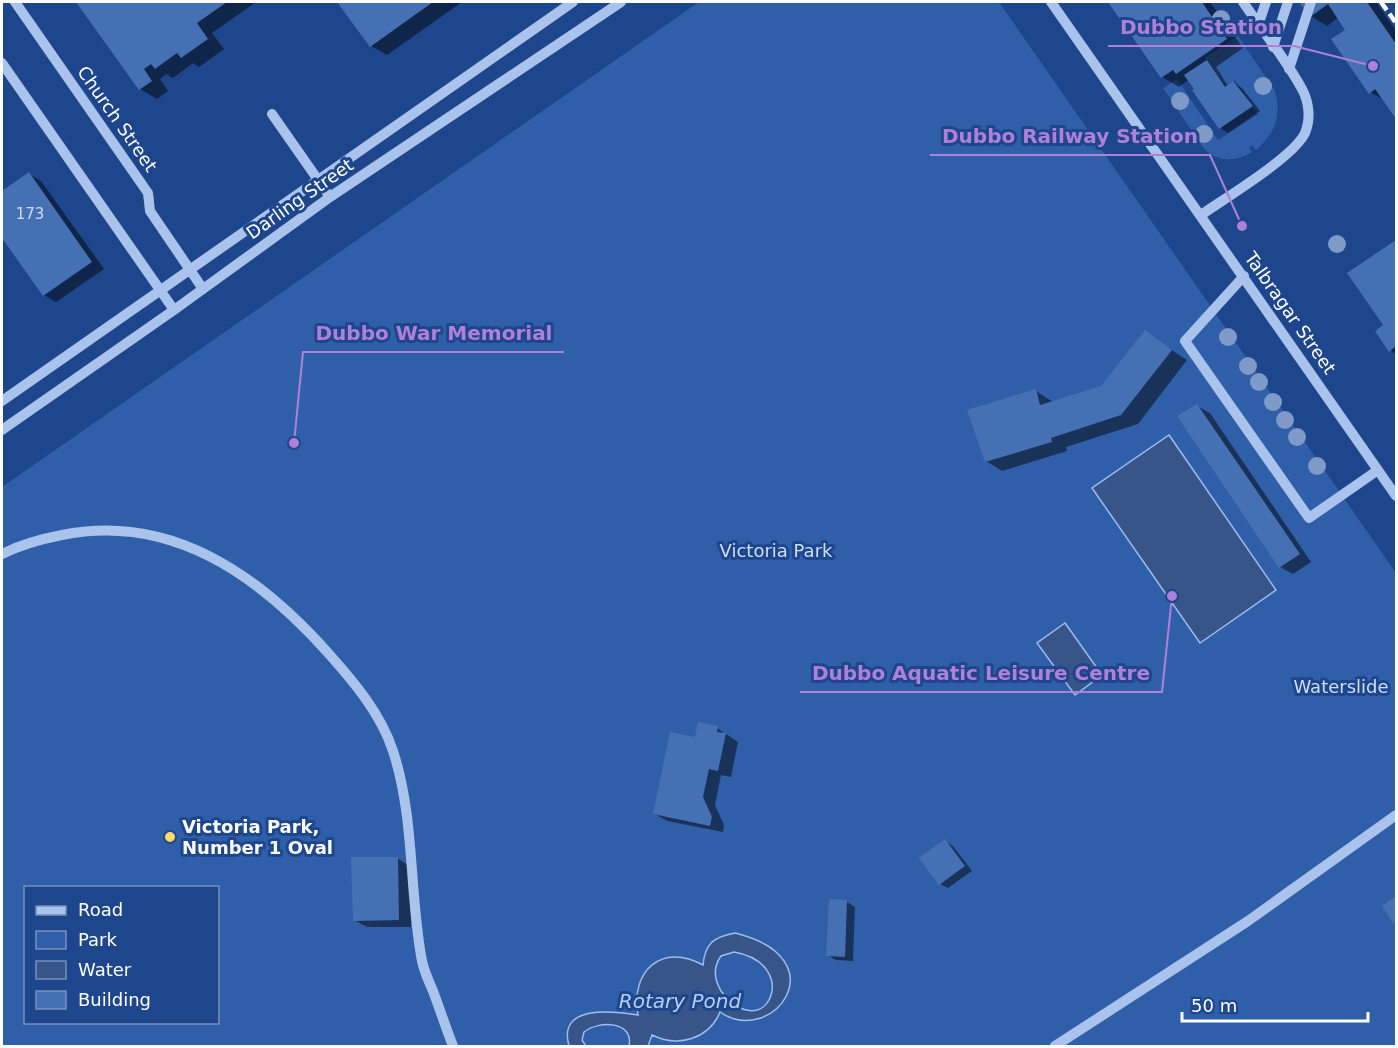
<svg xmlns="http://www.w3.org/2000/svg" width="1398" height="1048" font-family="'DejaVu Sans',sans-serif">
  <rect width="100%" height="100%" fill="#1d468c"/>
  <path fill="#305faa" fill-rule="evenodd" d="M699,2H999L1396,573V1046H2V487ZM26,888H218V1022H26Z
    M1238,36L1275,91C1282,117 1275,133 1256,150L1252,145L1249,148L1252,152C1235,162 1219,163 1204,149L1163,88L1177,79L1218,140L1258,114L1235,80L1225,87L1205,58Z"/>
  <path fill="#375588" stroke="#9dbdee" stroke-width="1.5" fill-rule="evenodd" d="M1169,435L1276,590L1200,643L1092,488Z
    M1065,623L1102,675L1075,695L1037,643Z
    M735,933C840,959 772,1048 720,1012C709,1039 678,1048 652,1035L648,1046H629C634,1021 599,1020 584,1032L582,1040L586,1046H569C557,1004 613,1011 638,1015C630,971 662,942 703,965C705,943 714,937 735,933ZM734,952C803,964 766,1048 721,991C714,979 713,967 721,956Z"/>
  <path fill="#0007" d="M78,2H256L212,33L224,49L199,67L193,63L173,78L166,74L160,79L168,91L157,99L140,89Z
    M339,2H462L387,55L371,46Z
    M1110,2H1210L1243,48L1216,67L1228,86L1233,83L1242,88L1260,111L1228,133L1220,128L1188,80L1179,87L1162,77Z
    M1301,2H1376L1396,31V117L1386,101L1370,92L1347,30L1338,18L1327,26L1311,16Z
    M29,174L41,181L104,269L56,302L44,295L2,235V193Z
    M1396,241V354L1390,350L1386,326L1349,274Z
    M1145,332L1187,360L1138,424L1066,447L1067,451L1002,471L986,461L1036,391L1053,402L1102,387Z
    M1197,406L1210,413L1311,562L1293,574L1280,567Z
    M717,728L738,742L731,777L721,775L715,805L724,825L723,832L667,821L655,814L696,739Z
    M945,841L953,846L972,871L948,888L940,884Z
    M397,858L410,866L411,927H367L354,920Z
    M830,901L847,902L855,907L853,961L836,960L827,955Z"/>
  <path fill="#4570b4" d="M76,2H227L197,23L208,39L181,58L177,53L155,69L151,64L144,69L152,81L139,90Z
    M337,2H433L370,47Z
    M1108,2H1202L1227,39L1176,74L1173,70L1161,78Z
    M1299,2H1367L1396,44V119L1375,89L1369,94L1331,39L1345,30L1328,4L1310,17Z
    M1207,60L1225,87L1233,81L1253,106L1219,129L1192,90L1194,89L1184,75Z
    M29,172L92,262L43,296L2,238V191Z
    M1396,240V346L1389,352L1375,331L1383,325L1347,273Z
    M1145,330L1172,350L1121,415L1051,438L1052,442L985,462L967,410L1036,389L1040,405L1101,386Z
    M1197,404L1300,554L1279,568L1177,416Z
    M698,722L718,726L717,732L726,733L718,771L709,769L703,797L712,817L710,826L653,814L670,732L695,737Z
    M945,839L965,866L939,885L919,858Z
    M351,857H398L399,920L353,921Z
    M1396,896V927L1382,906Z
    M829,899L847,900L845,957L826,956Z"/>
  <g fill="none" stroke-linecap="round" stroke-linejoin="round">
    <path stroke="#a9c3ec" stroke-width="10" d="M15,2L148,193L150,211L203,289
      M1051,2L1396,496
      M1258,25L1266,2
      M1273,47L1288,2
      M2,63L174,310
      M1289,69L1311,2
      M272,114L330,197
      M1201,215C1225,198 1294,157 1305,133C1311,119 1309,102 1302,89C1285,58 1262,30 1243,2
      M1244,276L1185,341L1309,518L1378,470
      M2,401L573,2
      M2,430L174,310L330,197L621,2
      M2,554C20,545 41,539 62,535C171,513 259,575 329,654C354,682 381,714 393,751C415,818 409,893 422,961C424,971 429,982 433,991C440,1010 446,1028 453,1046
      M1055,1046L1248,921L1396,815"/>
    <path stroke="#fff" stroke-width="4.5" stroke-dasharray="10 4.5" stroke-linecap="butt" d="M1381,2L1396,23"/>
  </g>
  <g fill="#7f9ac8">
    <circle cx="1221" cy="19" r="9"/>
    <circle cx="1263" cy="86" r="9"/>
    <circle cx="1180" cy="101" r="9"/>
    <circle cx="1204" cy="134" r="9"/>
    <circle cx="1337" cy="244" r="9"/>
    <circle cx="1228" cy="337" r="9"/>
    <circle cx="1248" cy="366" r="9"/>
    <circle cx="1259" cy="382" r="9"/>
    <circle cx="1273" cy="402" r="9"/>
    <circle cx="1285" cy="420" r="9"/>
    <circle cx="1297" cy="437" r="9"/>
    <circle cx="1317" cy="466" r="9"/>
  </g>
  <circle fill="#fcdb68" stroke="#1d468c" stroke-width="2" cx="170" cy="837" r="6"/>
  <g text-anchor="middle" stroke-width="6" stroke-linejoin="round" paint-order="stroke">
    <g font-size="15" fill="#d0dbec">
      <text x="30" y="219">173</text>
    </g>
    <g font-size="18" fill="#fff" stroke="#1d468c">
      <text transform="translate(117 119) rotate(55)" y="6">Church Street</text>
      <text transform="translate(300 199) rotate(-35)" y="6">Darling Street</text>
      <text transform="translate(1290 313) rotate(55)" y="6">Talbragar Street</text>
    </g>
    <g font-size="18" fill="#cfdff9" stroke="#1d468c">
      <text x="776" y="557">Victoria Park</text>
      <text x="1341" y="693">Waterslide</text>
    </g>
    <g font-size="18" font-weight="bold" fill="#fff" stroke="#1d468c" text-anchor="start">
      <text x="182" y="833">Victoria Park,<tspan x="182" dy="21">Number 1 Oval</tspan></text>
    </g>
    <g font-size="20" font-style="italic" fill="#b5cef4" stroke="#1d468c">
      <text x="680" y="1008">Rotary Pond</text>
    </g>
  </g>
  <path fill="none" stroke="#b080d9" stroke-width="2" d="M1373 66L1294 46H1108M1242 226L1210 155H930M294 443L303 352H564M1172 596L1162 692H800"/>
  <g fill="#b080d9" stroke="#1d468c" stroke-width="2">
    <circle cx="1373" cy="66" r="6"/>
    <circle cx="1242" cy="226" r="6"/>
    <circle cx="294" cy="443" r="6"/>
    <circle cx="1172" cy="596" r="6"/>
  </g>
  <g font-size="20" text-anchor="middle" font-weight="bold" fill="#b080d9" stroke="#1d468c" stroke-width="6" stroke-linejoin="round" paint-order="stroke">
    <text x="1201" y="34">Dubbo Station</text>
    <text x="1070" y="143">Dubbo Railway Station</text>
    <text x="434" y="340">Dubbo War Memorial</text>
    <text x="981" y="680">Dubbo Aquatic Leisure Centre</text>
  </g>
  <rect width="1398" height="1048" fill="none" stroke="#ffffff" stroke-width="6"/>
  <rect x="24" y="886" width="195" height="138" fill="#1d468c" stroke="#7790ba" stroke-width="1.5"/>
  <rect x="36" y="906" width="30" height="9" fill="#a9c3ec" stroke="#7790ba" stroke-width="1.5"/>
  <text x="78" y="916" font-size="18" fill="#ffffff">Road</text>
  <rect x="36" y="931" width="30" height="18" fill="#305faa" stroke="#7790ba" stroke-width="1.5"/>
  <text x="78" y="946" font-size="18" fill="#ffffff">Park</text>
  <rect x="36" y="961" width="30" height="18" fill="#375588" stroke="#7790ba" stroke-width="1.5"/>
  <text x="78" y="976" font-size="18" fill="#ffffff">Water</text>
  <rect x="36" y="991" width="30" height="18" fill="#4570b4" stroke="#7790ba" stroke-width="1.5"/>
  <text x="78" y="1006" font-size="18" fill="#ffffff">Building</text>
  <path d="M1182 1012v9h186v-9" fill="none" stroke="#ffffff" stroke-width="3"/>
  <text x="1191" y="1012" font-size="18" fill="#ffffff" stroke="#1d468c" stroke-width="4.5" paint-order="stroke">50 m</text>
</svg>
